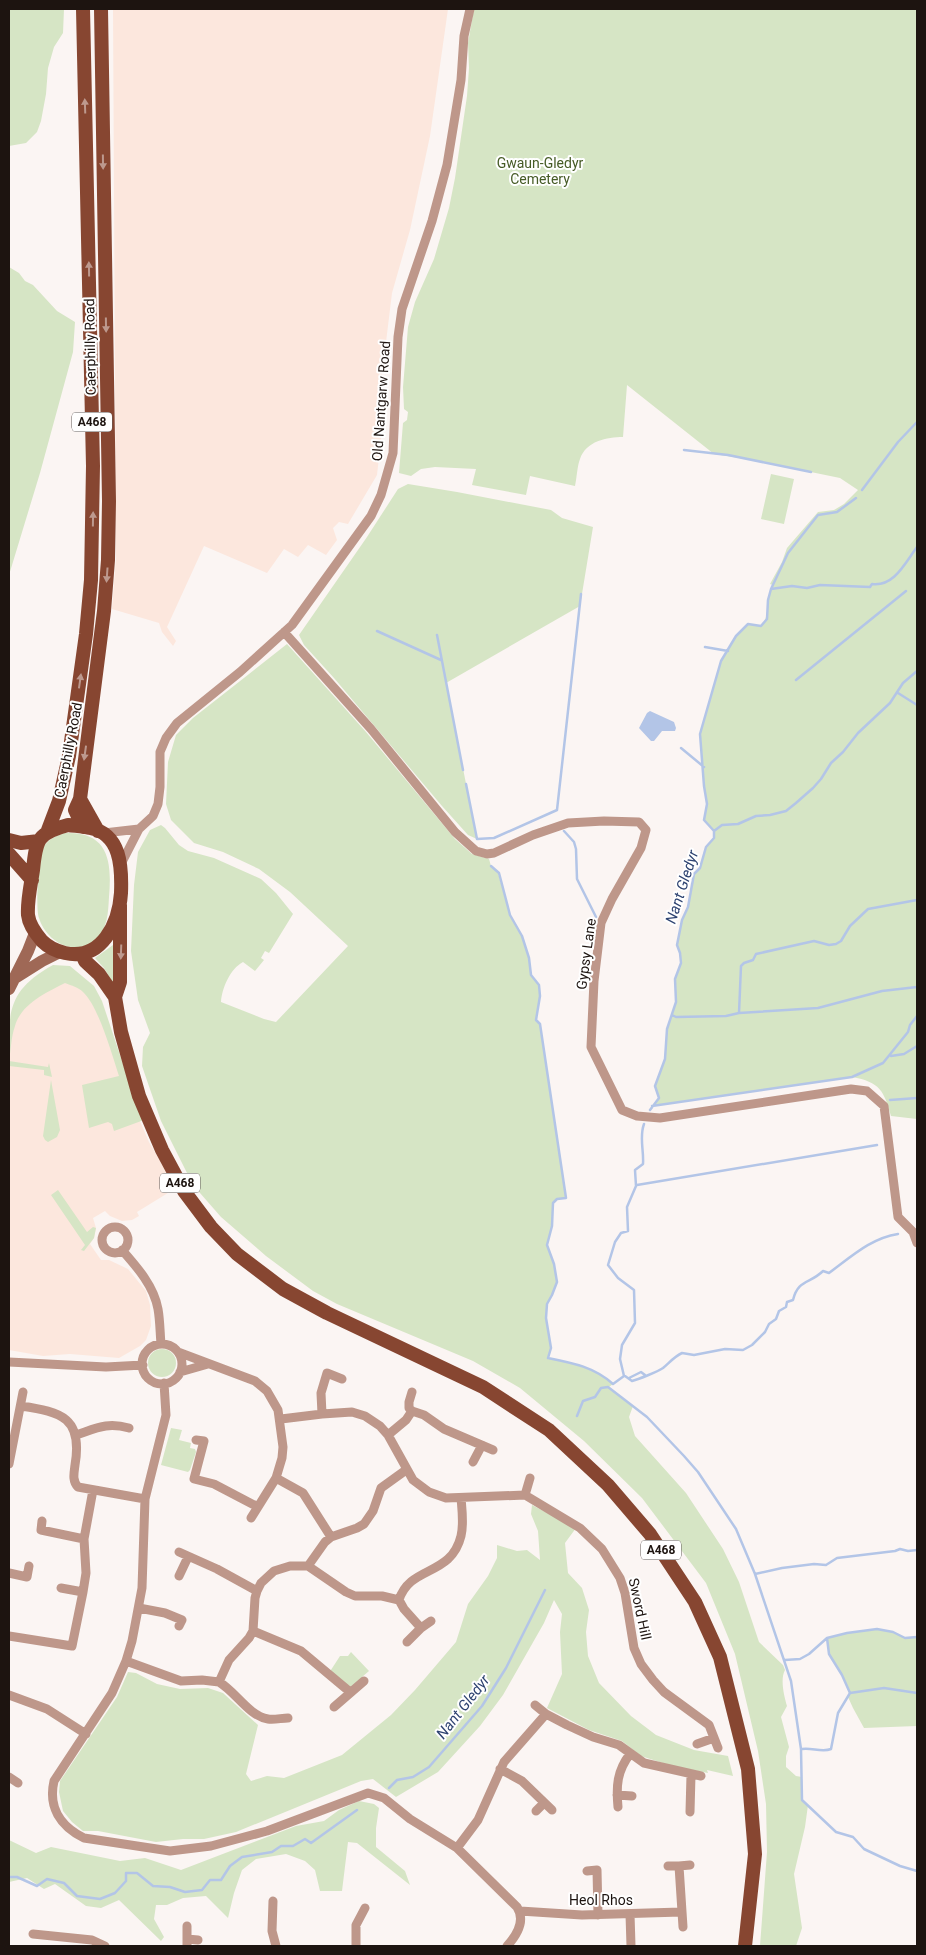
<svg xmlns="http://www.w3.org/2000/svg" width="926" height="1955" font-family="Roboto,sans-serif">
  <rect width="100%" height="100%" fill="#fbf5f3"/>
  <path fill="#fce7dd" d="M113,9H448L430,136L410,230L392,293L381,383V439L377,475L348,524L339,522L333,528L337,540L326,555L308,545L298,557L284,549L267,573L204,546L167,627L176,641L173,646L162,632L159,623L112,609L116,558Z
    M54,967L94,996L136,1112L149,1142L176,1188L137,1212L139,1216L132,1220L122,1221L110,1216L105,1211L93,1218L96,1228L94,1238L90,1244L101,1260H109L128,1269L146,1291L150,1305L151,1326L146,1340L140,1346L119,1358L70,1354L43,1356L9,1350V1021Z"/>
  <path fill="#d6e5c5" d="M9,9H64L63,33L54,47L48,68L46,94L41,121L37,132L26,143L9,146Z
    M474,9H917V1119L891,1116C884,1091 880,1082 852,1077L652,1106L659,1098L655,1086L665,1059L667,1029L676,1003L675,979L681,963L680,953L677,945L682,920L688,907L694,874L700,868L706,847L714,838V831L704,820L707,804L704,786L700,734L721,661L736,636L748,624L761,626C771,615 766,599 773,585L770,584L782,562L787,548L818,512L834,510L844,504L858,490L840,478L752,460L714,454L627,385L623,437C607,437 586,441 580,459C577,467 577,477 575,486L530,476L526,495L472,485L476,469L435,467L421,469L411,476L399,473L403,423L407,420L408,412L404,409L403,387L408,327L415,302L434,259L449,208L455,178L467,96L469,68L468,43Z
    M9,267L19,273L25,281L33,285L57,311L75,322L73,352L40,473L9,575Z
    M771,474L794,479L784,524L761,519Z
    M408,484L457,492L551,510L562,518L593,527L580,606L446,683L477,839L468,835L442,806L334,678L304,645L299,635L367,537L398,489Z
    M287,644L366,732L455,839L472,854L489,859L491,866L498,873L510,915L522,936L529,958L531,975L539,985L540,996L536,1020L540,1024L566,1198L557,1199L553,1203L552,1226L547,1245L554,1264L557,1282L552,1295L547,1304L546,1318L551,1348L548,1358C573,1363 594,1367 613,1384L609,1387L633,1406L629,1417L635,1436L686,1493L723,1549L739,1582L759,1642L783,1665L785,1670C780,1679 784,1696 787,1706L781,1717L789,1747L786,1756V1767L796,1776L802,1777V1799L808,1805L805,1827L794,1874L802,1928L796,1946H760L767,1852L766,1804L758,1751L735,1654L706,1583L642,1498L584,1441L520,1388L473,1361L337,1304L313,1291L266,1256L221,1217L193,1185L161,1121L142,1066L143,1047L150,1033L138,1000L131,951L134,885L138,852L150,830L161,825L165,828L179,845L188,851L214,858L261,879L276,893L293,914L269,953L265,951L261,958L264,960L255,971L243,962C230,969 222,988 221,1002L264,1019L276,1022L348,946L290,892L259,869L223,852L194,843L171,820L166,804L168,762L176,735L193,718Z
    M65,833C109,831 112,862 109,897C108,913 108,927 96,940C89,947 82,947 72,947C57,946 43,932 39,918C35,906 39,863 42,849C47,840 55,836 65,833Z
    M113,945L115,983H113L104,968L95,958Z
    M53,965L70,966L94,986L102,1001L138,1109L144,1120L114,1131L112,1124L108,1122L89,1128L82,1085L119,1076C112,1055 99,1007 83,992C78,987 72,986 65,983C47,992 21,1004 15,1026C11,1037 11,1050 9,1061L48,1067L49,1063L52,1077L44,1075V1070L9,1066C9,1016 4,992 53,965Z
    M51,1080L60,1130L57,1137L48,1142L45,1140L43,1136Z
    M58,1190L87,1232L93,1227L96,1228L94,1238L84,1251L81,1250L85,1245L51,1195Z
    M148 1363a14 14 0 1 1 28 0a14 14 0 1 1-28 0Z
    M171,1428L182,1430L179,1440L191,1443L190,1448L195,1449L196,1452L190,1470L188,1472L161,1465Z
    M532,1505L576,1528L565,1543L568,1573L582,1588L589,1610L586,1632L588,1656L599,1683L631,1716L656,1735L694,1750L728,1756L733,1776L707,1770L708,1773L672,1766L641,1756L622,1741L589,1730L547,1708L562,1674L560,1632L562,1614L554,1600L544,1623L503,1695L480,1726L438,1772L396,1797L373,1779L361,1781L236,1832L204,1839H183L156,1842L98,1831H83L72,1822L63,1811L59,1792L60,1781L117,1697L128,1672L136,1673L157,1684L180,1689L208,1688L223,1693L258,1725L246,1774L251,1781L267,1776L284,1778L342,1755L391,1715L415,1690L456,1642L468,1604L488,1576L497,1558V1545L517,1551L527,1550L540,1560L538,1531L531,1514Z
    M877,1629L893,1632L905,1638L917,1637V1726L864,1728L853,1708L848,1697L849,1693L842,1675L829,1654L827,1638L847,1633Z
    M351,1652L369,1671L362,1677L364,1681L350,1692L329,1673L340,1656H348Z
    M359,1801L374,1804L379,1808L376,1828V1847L405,1871L410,1885L357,1843L348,1842L342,1891H320L315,1870L305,1861L286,1854L256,1859L242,1870L234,1893L228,1918L206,1896L183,1898L167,1905H156L154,1919L164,1937L161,1941L119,1900L101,1908L86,1906L55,1884L44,1889L27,1878L9,1882V1840L36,1853L51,1847L120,1861L145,1858L181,1870L296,1826L324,1821L339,1810Z"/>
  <path fill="#b3c5e7" d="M650,711L674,722L676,728L675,731H662L654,741H651L639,728L647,713Z"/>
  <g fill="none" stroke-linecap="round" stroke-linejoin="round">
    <path stroke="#b3c5e7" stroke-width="2.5" d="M684,450L728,455L811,472
      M862,490L898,442L917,422
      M771,589L792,586L807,588L820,585L870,587L872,584C894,587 905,563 917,547
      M377,631L441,660
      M437,635L463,770
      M705,647L728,651
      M796,680L906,591
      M898,693L917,705
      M681,748L704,767
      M466,784L477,839L494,838L557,810L581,594
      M564,831L574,842L576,849L577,879L596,917
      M714,831L722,825L738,824L756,816L770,815L786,811L796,803L813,788L821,779L831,763L843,752L858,733L890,703L903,683L917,671
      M491,866L499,873L510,915L522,936L529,958L531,975L539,985L540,996L536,1020L540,1024L566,1198L557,1199L553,1203L552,1226L547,1245L554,1264L557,1282L552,1295L547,1304L546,1318L551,1348L548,1358C573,1363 594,1367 613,1384
      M739,1013L741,966L744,963L753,960L756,954L814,941L829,945L836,944L841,941L850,926L868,909L917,900
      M672,1015L676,1017L726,1016L739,1013L818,1008L882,991L917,987
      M891,1056L904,1054L917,1046
      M890,1100L917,1098
      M652,1106L852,1077L883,1063L908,1032L910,1025L917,1016
      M650,1110L659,1098L655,1086L665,1059L667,1029L676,1002L675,979L681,963L680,953L677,945L682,920L688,907L694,874L700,868L706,847L714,838V831L704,820L707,804L704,786L700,734L721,661L736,636L748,624L761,626L767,619L768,600L771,589L788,553L818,515L837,512L856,498
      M637,1185L877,1145
      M625,1376L632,1381C639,1379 657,1372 663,1368C669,1363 675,1356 682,1353L694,1355L725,1349L743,1350L752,1345L765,1332L769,1324L776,1319L779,1311L786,1307L787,1302L793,1300C798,1279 810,1284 823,1271L829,1273C851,1257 871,1238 898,1234
      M629,1378L641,1372L645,1375
      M613,1384L624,1376L620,1359L622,1345L635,1323L634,1290L618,1278L608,1265L615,1242L621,1233L628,1231L627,1207L636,1186L635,1170L643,1164C644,1150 639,1137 644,1124
      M608,1387L647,1417L684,1456L698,1472L736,1529L755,1574L791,1681L801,1749L802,1800L836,1832L853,1837L864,1849L900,1866L917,1871
      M577,1416L583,1401L595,1397L601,1388L608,1387
      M755,1574L782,1568L814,1564L826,1565L837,1558L895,1551L900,1549L908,1551L917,1550
      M785,1660L800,1659L809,1654L827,1638L847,1633L877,1629L893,1632L905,1638L917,1637
      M850,1693L884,1688L917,1693
      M802,1749C811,1747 822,1753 831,1749L838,1713L850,1693L842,1675L829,1654L827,1638
      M389,1788L397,1780L413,1777L429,1767L482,1706L506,1668L545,1590
      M9,1877H17L37,1886L47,1879L64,1883L77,1896L100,1899L115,1893L126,1881V1873H137L153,1886L170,1887L185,1892L202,1890L210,1880H221L230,1866L242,1857L272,1852L281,1846H293L305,1839L311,1843L357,1810"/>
    <path stroke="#be978a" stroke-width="9" d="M284,632L371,729L455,832L476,851L487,854L494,853L533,835L568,823L604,821L639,822L646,830L641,848L612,899L601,923L594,981L591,1047L622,1110L637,1116L660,1118L851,1089L867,1091L884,1106L898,1217L913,1232L917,1243
      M104,833L139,829
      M121,864L139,829L153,816L158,804L160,787V752L166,738L177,723L240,672L292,625L371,516L381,495L393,453L398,337L402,309L432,221L447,165L461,80L464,36L470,9
      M102 1240a13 13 0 1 1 26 0a13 13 0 1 1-26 0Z
      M122,1250C137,1267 154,1286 158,1309C160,1320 160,1333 161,1344
      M142 1364a20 20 0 1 1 40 0a20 20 0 1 1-40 0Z
      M178,1352L255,1381L267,1391L278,1410L283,1447L282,1458L276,1478L251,1518
      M9,1362L106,1367L143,1365
      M180,1372L208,1364
      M164,1383L166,1415L145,1499L142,1588L132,1641L126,1661L112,1693L54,1781C48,1807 60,1826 84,1838L170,1851L211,1846L267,1831L368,1793L384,1798L410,1819L457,1848L517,1907C526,1921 517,1935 507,1946
      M412,1392L409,1402V1408L412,1411L424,1415L444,1429L493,1450
      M21,1406C62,1412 83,1418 75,1465C74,1473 72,1481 78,1487L145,1499
      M322,1414L321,1393L327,1373L342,1379
      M281,1419L322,1414L352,1412L365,1416L380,1426L388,1435L413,1480L429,1492L446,1498L525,1495L580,1528L602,1549L620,1578L625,1593L634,1648L641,1664L653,1680L664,1692L709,1725L718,1748
      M76,1435C97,1428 107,1422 129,1428
      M388,1435L406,1420L412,1411
      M196,1440L204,1441L194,1479L214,1484L258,1507
      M473,1462L482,1445
      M9,1464L23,1392
      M276,1478L303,1493L331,1537
      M525,1495L530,1478
      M42,1521L41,1530L84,1539
      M179,1552L217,1569L257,1591
      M308,1566L325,1542L331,1537L357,1528L364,1524L373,1511L381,1488L406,1470
      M9,1573L27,1577L29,1566
      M179,1576L188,1557
      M83,1592L86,1573L84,1539L93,1490
      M399,1600L404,1609L421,1628L407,1642
      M139,1608L165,1613L182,1620L179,1626
      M421,1628L431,1621
      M253,1631L301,1651L350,1692
      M9,1636L72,1646L83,1592L61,1588
      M126,1661L181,1681L202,1680L219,1682L229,1660L249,1638L253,1631L255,1598L257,1591L261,1583L274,1571L290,1566H308L346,1592L355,1596H382L399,1600C410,1565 451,1577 461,1536C464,1524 462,1510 461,1498
      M219,1682C236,1692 249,1716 268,1719C274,1720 282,1718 288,1718
      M9,1695L47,1709L86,1734
      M535,1705L546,1714L567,1725L593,1737L619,1745L644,1763L701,1776
      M334,1707L364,1681
      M697,1744L714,1738
      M500,1769L522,1781L552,1810
      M9,1777L18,1783
      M617,1795L632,1796
      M618,1807C616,1786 617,1771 630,1754
      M536,1811L544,1803
      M690,1812L691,1775
      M457,1848L478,1820L504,1762L546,1714
      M668,1866H679L683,1927
      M679,1866L690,1865
      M587,1871L597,1870L598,1915
      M273,1901L272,1931L276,1946
      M520,1911L582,1915L681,1912
      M630,1914L631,1946
      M187,1926V1946
      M33,1934L92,1940L105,1946
      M187,1939L198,1940
      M356,1946V1925L365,1908"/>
    <path stroke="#9f6856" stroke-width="12" d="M15,978L42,961L60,952
      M9,989L28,951L35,933"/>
    <path stroke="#874631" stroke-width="14" d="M80,799L98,831
      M68,825C75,826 83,826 90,828C121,834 122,867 121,893C119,923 102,961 65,953C56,951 49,948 42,941C36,934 29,925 28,915C27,901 31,884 33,870C36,839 38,833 68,825Z
      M83,827L75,810L80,799L104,611L108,560L109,501L101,9
      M48,830L59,801L69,756L86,634L91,580L93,466L83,9
      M9,840L21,843L39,841
      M9,854L32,880
      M120,905V982L115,997L121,1032L139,1096L162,1150L184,1191L211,1227L237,1254L283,1289L327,1313L483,1387L549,1430L608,1485L650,1534L695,1602L720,1657L748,1769L755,1854L745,1946
      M82,954L85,961L99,974L115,997"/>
  </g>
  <defs><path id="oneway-solid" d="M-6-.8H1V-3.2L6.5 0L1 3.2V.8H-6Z" transform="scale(1.25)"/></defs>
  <g fill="#bd998e">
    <use href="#oneway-solid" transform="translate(85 106) rotate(-92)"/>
    <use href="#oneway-solid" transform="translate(103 162) rotate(89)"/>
    <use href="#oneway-solid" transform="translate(89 269) rotate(-91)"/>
    <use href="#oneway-solid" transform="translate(106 325) rotate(89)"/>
    <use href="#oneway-solid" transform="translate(93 519) rotate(-89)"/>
    <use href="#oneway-solid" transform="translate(107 575) rotate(94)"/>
    <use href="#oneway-solid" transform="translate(80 681) rotate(-82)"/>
    <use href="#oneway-solid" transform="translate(85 753) rotate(98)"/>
    <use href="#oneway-solid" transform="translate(121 952) rotate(92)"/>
  </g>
  <g text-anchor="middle" stroke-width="4" stroke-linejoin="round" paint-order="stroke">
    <g fill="#fff" stroke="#615a58" stroke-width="1">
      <rect x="72" y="412.5" width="40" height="19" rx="4"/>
      <rect x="160" y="1173.5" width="40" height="19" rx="4"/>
      <rect x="641" y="1540.5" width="40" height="19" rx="4"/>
    </g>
    <g font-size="12" font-weight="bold" fill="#1d1410">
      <text x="92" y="426">A468</text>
      <text x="180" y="1187">A468</text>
      <text x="661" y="1554">A468</text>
    </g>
    <g font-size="14" fill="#465b26" stroke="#fff">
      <text x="540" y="168">Gwaun-Gledyr<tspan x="540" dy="16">Cemetery</tspan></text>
    </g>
    <g font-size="14" fill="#1d1410" stroke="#fff">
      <text transform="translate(90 347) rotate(-91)" y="5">Caerphilly Road</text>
      <text transform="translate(381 401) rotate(-86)" y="5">Old Nantgarw Road</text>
      <text transform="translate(68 750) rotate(-79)" y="5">Caerphilly Road</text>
      <text transform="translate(586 954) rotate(-82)" y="5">Gypsy Lane</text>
      <text transform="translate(640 1609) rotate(78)" y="5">Sword Hill</text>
      <text x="601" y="1905">Heol Rhos</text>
    </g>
    <g font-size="15" font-style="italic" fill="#2e4371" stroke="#fff">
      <text transform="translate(682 887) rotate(-72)" y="5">Nant Gledyr</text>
      <text transform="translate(463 1707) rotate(-52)" y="5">Nant Gledyr</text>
    </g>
  </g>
  <rect width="926" height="1955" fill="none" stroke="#1d1410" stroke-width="20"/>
</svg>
